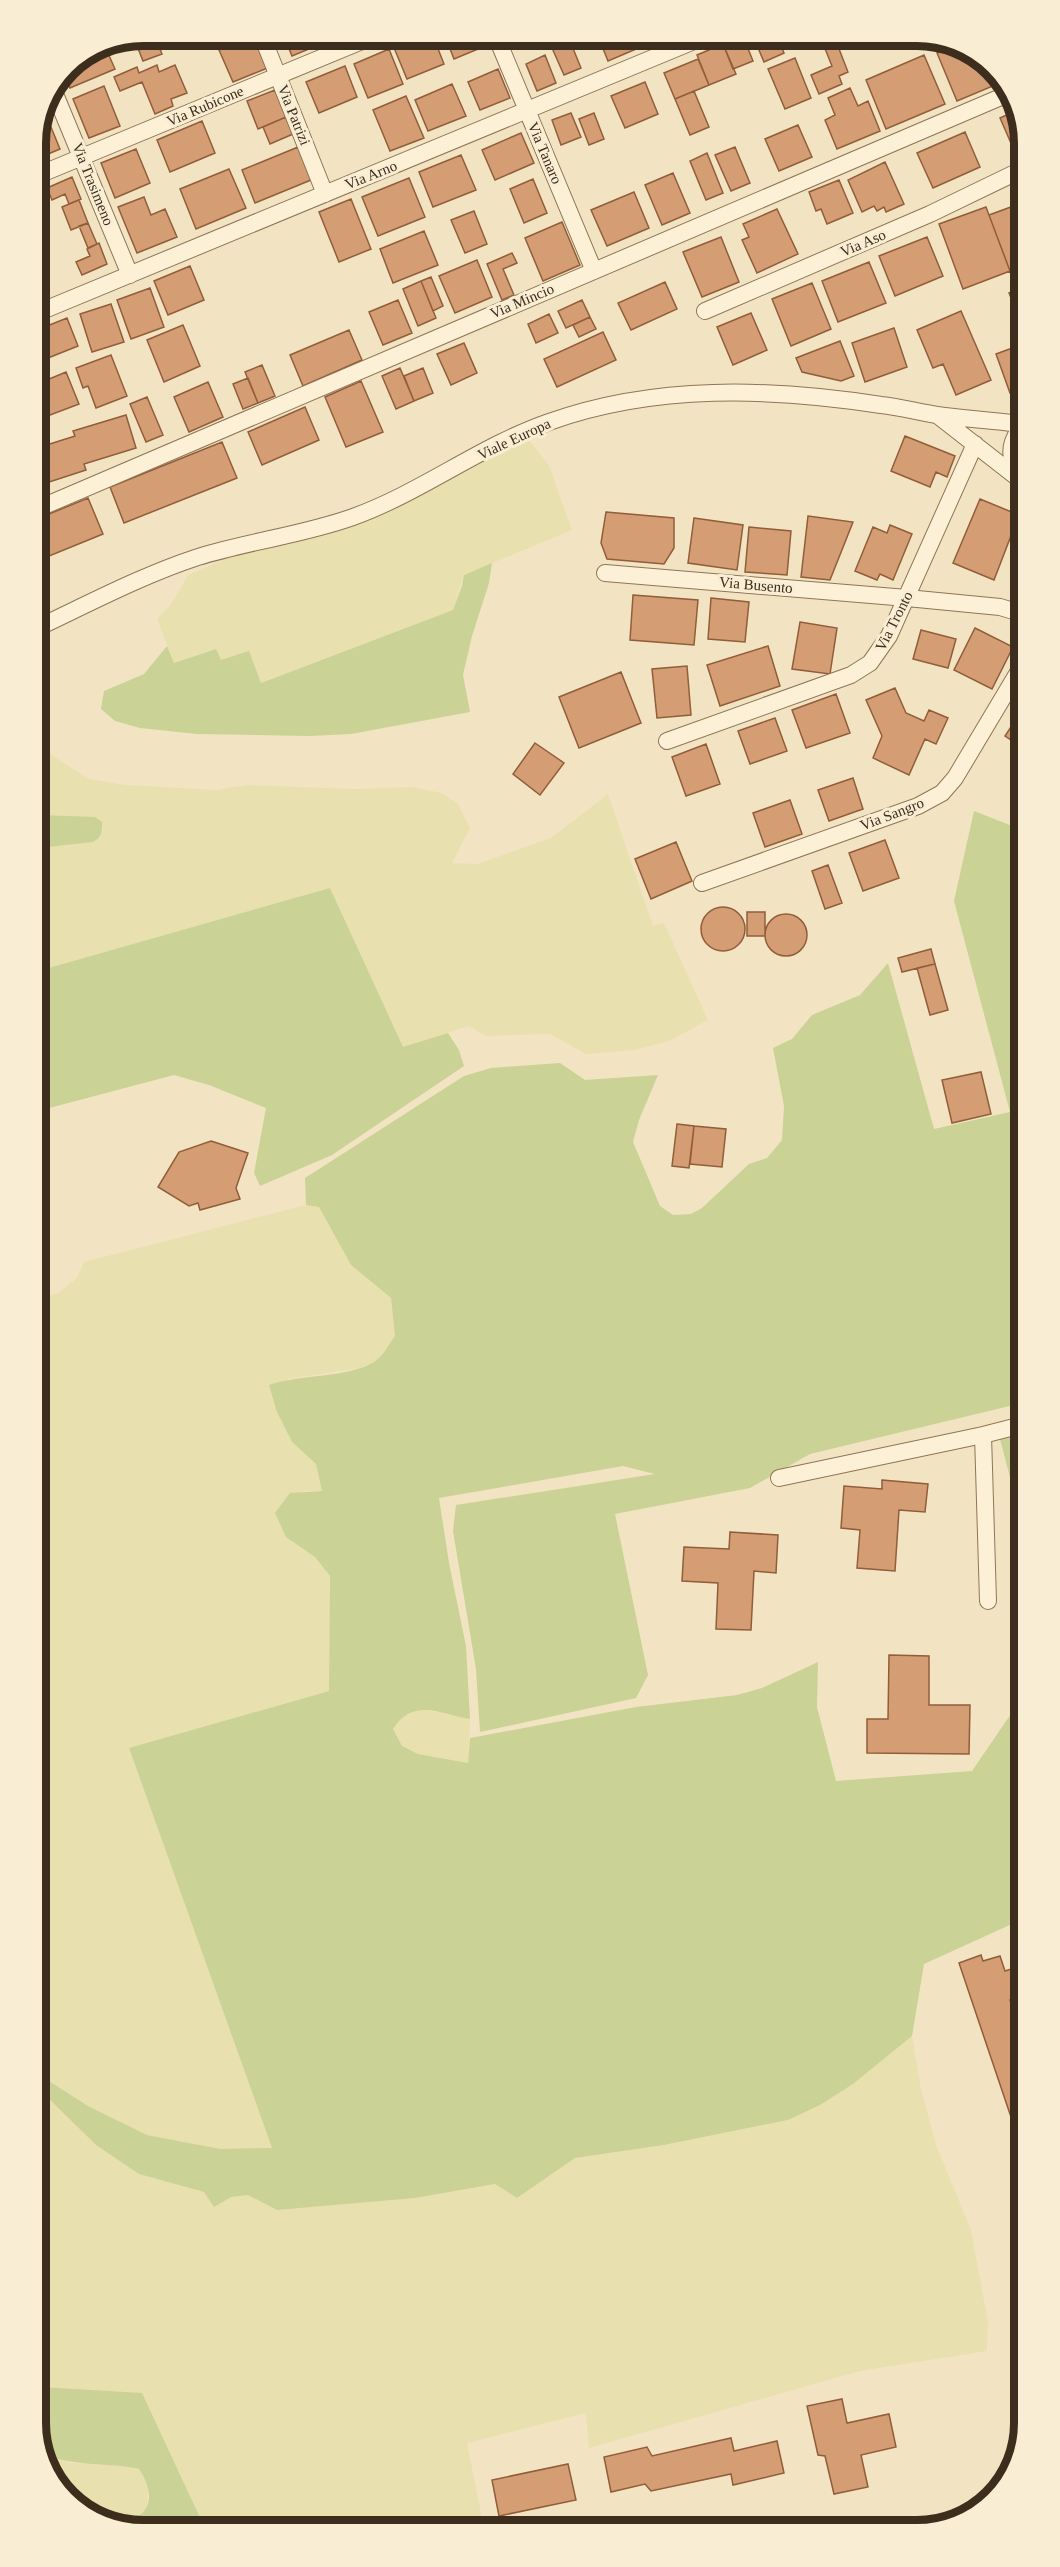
<svg xmlns="http://www.w3.org/2000/svg" width="1060" height="2567" font-family="'Times New Roman',serif">
  <rect width="100%" height="100%" fill="#f2e4c2"/>
  <path fill="#e9e0af" d="M528,439L549,465L572,530L464,575L453,610L260,683L221,660L215,649L174,663L157,619L170,606L188,575L225,559L380,515Z
    M38,751L47,752L89,779L125,785L217,790L247,785L354,789L413,787L441,793L458,804L470,828L452,863L477,864L551,838L608,794L653,926L664,923L708,1020L669,1041L634,1050L586,1054L550,1034L486,1036L468,1026L403,1048L330,888L38,971Z
    M306,1205L319,1207L351,1265L391,1298L395,1337L376,1361L361,1368L288,1379L292,1442L316,1464L322,1491H303L315,1557L330,1576L329,1691L129,1748L272,2149H221L147,2135L88,2106L41,2076L39,1300L58,1293L77,1278L84,1262Z
    M422,1709L470,1719L468,1763L418,1754L402,1746L393,1729L402,1715Z
    M912,2036L921,2089L936,2145L971,2230L988,2322L987,2351L860,2371L589,2448L586,2413L467,2443L484,2528L170,2531L201,2523L63,2389L41,2387V2091L96,2145L139,2174L204,2192L231,2197L248,2195L277,2210L415,2198L495,2184L517,2198L575,2158L664,2145L788,2120L820,2105L853,2084Z
    M42,2453L70,2463H98L139,2469L148,2482L147,2507L138,2517L125,2520H108L78,2509L42,2458Z"/>
  <path fill="#cad295" d="M492,563L489,583L472,636L463,675L470,712L351,734L310,736L197,734L140,728L115,721L101,709L104,691L144,674L167,646L174,663L216,649L221,660L249,651L261,683L453,610L462,586L464,575Z
    M974,811L1020,829L1022,1403L810,1454L750,1488L615,1514L648,1675L636,1698L480,1732L476,1669L453,1531L456,1505L655,1474L623,1466L439,1498L449,1563L466,1646L470,1719C439,1714 414,1697 393,1729L402,1746L418,1754L468,1763L470,1738L636,1707L737,1695L762,1688L818,1662L817,1707L836,1781L972,1771L1015,1708L1022,1712L1023,1919L924,1964L912,2036L853,2084L820,2105L788,2120L664,2145L575,2158L517,2198L495,2184L415,2198L277,2210L248,2195L231,2197L214,2207L204,2192L139,2174L96,2145L41,2091V2076L88,2106L147,2135L221,2149L272,2148L129,1748L329,1691L330,1576L315,1557L286,1537L275,1513L290,1493L322,1491L316,1464L292,1442L277,1412L269,1385C300,1374 348,1378 374,1362C382,1357 389,1344 395,1336L391,1298L351,1265L319,1207L306,1205L305,1178L464,1076L491,1068L560,1063L585,1080L658,1075L639,1120L633,1142L660,1206L673,1215L691,1214L702,1208L749,1164L767,1158L782,1140L784,1106L773,1048L792,1039L812,1015L860,995L888,963L934,1129L1010,1112L954,901Z
    M38,815L95,817L102,822C102,832 102,837 93,842L38,848Z
    M330,888L403,1047L448,1033L459,1050L464,1066L332,1155L260,1186L254,1173L266,1108L209,1085L174,1075L38,1111V971Z
    M39,1177L46,1222L39,1230Z
    M1022,1434V1486L1013,1489L1000,1439Z
    M41,2387L142,2393L202,2522L170,2531H136L108,2520C118,2520 129,2522 137,2517C156,2506 149,2483 139,2469C107,2462 70,2467 42,2453Z"/>
  <path fill="#d49d74" stroke="#915d3a" stroke-width="1.5" d="M143,36H172L175,43L160,49L162,54L143,61L134,38Z
    M230,36H254L234,45Z
    M254,36L270,67L233,82L219,50Z
    M284,36H334L335,38L292,56Z
    M408,36H433L444,64L407,79L392,43Z
    M445,36H486L490,44L454,59Z
    M598,36H631L636,49L608,61Z
    M642,36H665L645,44Z
    M743,36L753,61L733,69L723,44Z
    M753,36H777L784,53L764,62Z
    M820,36H834L848,72L839,76L842,84L819,94L811,75L832,66Z
    M867,36H889L870,44Z
    M925,37L940,42L929,46Z
    M570,41L581,68L564,75L552,48Z
    M104,44L115,69L70,88L65,74L68,67Z
    M723,44L736,74L709,85L697,55Z
    M951,47L982,58L1000,83L957,101L937,53Z
    M389,49L403,84L368,98L354,64Z
    M545,55L556,83L537,91L526,64Z
    M924,55L945,104L886,129L866,80Z
    M795,58L811,98L785,109L768,69Z
    M698,59L709,85L675,99L664,73Z
    M157,65L159,72L175,65L187,93L171,99L173,106L155,114L142,82L120,91L114,77L137,67L139,73Z
    M345,66L357,97L319,113L306,82Z
    M498,69L510,98L480,110L468,82Z
    M645,82L658,114L625,128L611,96Z
    M452,84L466,116L428,131L415,100Z
    M104,86L120,126L89,138L73,99Z
    M850,88L858,106L868,101L880,131L837,149L825,120L835,115L828,98Z
    M275,90L286,117L258,129L247,101Z
    M694,91L709,127L690,135L675,99Z
    M406,96L424,138L390,151L373,110Z
    M1018,110L1019,156L1017,157L1000,118Z
    M571,113L581,137L561,145L552,120Z
    M594,113L604,139L589,145L579,119Z
    M46,115L60,149L36,159V137Z
    M286,117L293,134L270,144L263,127Z
    M202,121L215,153L170,172L157,140Z
    M798,125L812,157L779,171L765,139Z
    M965,132L980,167L933,188L917,153Z
    M521,133L534,163L495,180L482,150Z
    M298,147L311,180L255,203L242,170Z
    M735,147L750,183L731,191L715,155Z
    M136,149L150,183L115,198L101,163Z
    M707,153L723,193L706,200L690,161Z
    M461,155L476,190L433,207L419,172Z
    M885,162L904,204L886,212L884,207L877,211L874,206L862,212L848,180Z
    M229,169L246,208L196,229L180,189Z
    M673,173L690,213L662,225L645,185Z
    M72,177L81,199L69,204L65,194L52,200L47,188Z
    M409,178L425,217L378,236L362,197Z
    M533,179L547,213L524,223L510,189Z
    M839,180L853,213L827,224L821,209L816,211L809,192Z
    M634,192L649,228L607,246L591,210Z
    M144,197L151,215L165,209L177,237L137,253L118,207Z
    M351,199L371,249L339,262L319,212Z
    M79,200L88,223L71,230L62,207Z
    M1019,204V277L1013,279L989,215Z
    M986,207L1010,271L963,289L939,224Z
    M777,209L798,254L757,273L742,240L749,237L743,224Z
    M474,211L487,244L465,253L451,220Z
    M562,222L580,265L543,281L525,238Z
    M88,223L97,244L88,248L79,226Z
    M424,231L438,265L393,283L380,249Z
    M721,237L739,282L702,297L683,252Z
    M927,237L943,276L895,296L879,256Z
    M99,243L107,264L82,275L76,262L90,256L87,249Z
    M512,253L517,263L503,269L514,295L502,300L487,264Z
    M477,260L492,297L455,313L439,276Z
    M869,262L886,303L838,322L822,281Z
    M190,266L204,300L168,315L154,281Z
    M431,277L443,306L433,311L421,281Z
    M421,281L436,318L418,326L403,289Z
    M665,282L677,309L631,330L618,303Z
    M812,283L831,329L791,346L772,299Z
    M150,288L164,327L131,339L117,300Z
    M1019,289V307L1015,308L1009,293Z
    M398,300L412,333L383,345L369,312Z
    M582,300L590,317L566,328L558,311Z
    M111,304L124,342L92,352L80,314Z
    M961,311L991,380L956,395L943,364L933,368L917,330Z
    M751,313L767,350L733,365L717,327Z
    M549,314L558,333L536,343L528,324Z
    M590,317L596,329L579,337L573,325Z
    M67,318L78,346L48,358L37,330Z
    M183,325L200,366L164,382L147,340Z
    M894,328L907,367L865,382L852,343Z
    M349,330L362,360L303,386L290,355Z
    M603,332L616,360L557,387L544,359Z
    M840,341L854,376L841,381L802,372L796,358Z
    M464,343L477,373L451,385L437,354Z
    M1015,347L1019,359V389L1010,393L996,354Z
    M111,355L127,396L96,408L88,386L83,388L76,368Z
    M262,365L275,396L258,403L245,372Z
    M400,368L414,401L396,409L382,376Z
    M423,368L433,393L414,401L404,376Z
    M66,372L79,404L37,420V384Z
    M248,378L258,403L243,409L233,384Z
    M361,381L383,432L346,447L325,397Z
    M208,382L223,417L189,432L174,397Z
    M147,397L163,435L146,442L130,404Z
    M305,407L319,440L262,465L248,432Z
    M126,415L136,448L84,464L86,470L37,486V448L75,436L73,431Z
    M905,436L955,456L947,477L936,472L930,487L891,471Z
    M222,442L237,478L124,523L110,487Z
    M88,498L103,534L37,561V519Z
    M980,499L1019,515L994,580L953,563Z
    M606,512L674,518V548L664,564L607,559L601,543Z
    M808,516L853,522L830,580L801,577Z
    M694,518L743,525L737,570L688,563Z
    M890,525L912,534L893,580L880,574L877,580L855,571L873,527L887,533Z
    M749,527L791,531L787,575L745,572Z
    M633,595L698,600L694,645L630,640Z
    M711,598L749,602L745,642L708,639Z
    M800,622L837,628L830,674L792,669Z
    M975,628L1013,647L992,689L954,670Z
    M921,630L956,639L948,668L913,659Z
    M768,646L780,686L720,706L707,665Z
    M687,666L691,715L657,718L652,669Z
    M621,672L641,723L579,748L559,697Z
    M895,688L906,713L924,721L929,710L948,718L936,744L925,739L909,775L873,758L882,736L866,700Z
    M836,694L850,733L806,748L792,710Z
    M1020,713V746L1005,736Z
    M775,718L787,751L750,764L738,731Z
    M535,743L564,763L540,795L513,774Z
    M706,744L720,784L686,796L672,757Z
    M853,778L863,809L829,821L818,790Z
    M790,800L802,834L765,847L753,813Z
    M885,840L899,878L863,891L849,853Z
    M676,842L692,881L651,899L635,859Z
    M828,865L842,903L825,909L812,871Z
    M701 929a22 22 0 1 1 44 0a22 22 0 1 1-44 0Z
    M747,912H765V936H747Z
    M765 935a21 21 0 1 1 42 0a21 21 0 1 1-42 0Z
    M931,949L935,964L902,972L898,958Z
    M935,964L948,1010L930,1015L917,968Z
    M981,1072L991,1114L952,1123L942,1080Z
    M677,1124L694,1126L689,1168L672,1166Z
    M694,1126L726,1129L722,1167L690,1164Z
    M211,1141L248,1153L236,1188L240,1199L200,1210L198,1203L189,1206L158,1187L179,1152Z
    M882,1480L928,1484L925,1512L899,1510L895,1571L857,1568L860,1530L841,1528L844,1486L882,1489Z
    M730,1532L778,1535L776,1573L754,1571L751,1630L716,1629L718,1583L682,1581L684,1547L729,1549Z
    M889,1655L929,1656V1705H970L969,1754L867,1753V1719H888Z
    M981,1955L983,1961L1000,1956L1005,1971L1023,1965V1996L1010,2000L1023,2038V2119L1013,2123L959,1963Z
    M842,2399L847,2423L889,2414L896,2447L861,2455L868,2487L834,2494L825,2456L818,2455L807,2406Z
    M731,2438L734,2451L777,2441L784,2473L733,2485L731,2474L651,2491L645,2484L611,2492L604,2457L647,2447L652,2456Z
    M568,2464L576,2500L499,2516L492,2480Z"/>
  <g fill="none" stroke-linecap="round" stroke-linejoin="round">
    <g stroke="#8f7557" stroke-width="18">
      <path id="street" d="M262,36L325,194
        M496,36L594,271
        M55,94L130,275
        M36,176L374,36
        M705,311L930,214L1019,171
        M37,313L706,36
        M937,415L1019,479
        M1019,431C1007,446 1010,461 1019,477
        M37,509L1008,94
        M605,573L907,598L1000,607L1020,613
        M37,628C90,603 143,575 198,557C249,541 303,535 353,517C422,492 480,446 549,422C655,384 771,388 881,405C900,407 918,412 937,415C964,419 992,420 1019,424
        M667,741L851,675L870,663L889,636L975,444
        M702,883L918,806L942,793L955,778L1020,669
        M779,1478L983,1435
        M988,1601L983,1435L1022,1425"/>
    </g>
    <use href="#street" stroke="#fcf1d7" stroke-width="16"/>
  </g>
  <g text-anchor="middle" stroke-width="6" stroke-linejoin="round" paint-order="stroke">
    <g font-size="15" fill="#3d2d1d" stroke="#f9eed3">
      <text transform="translate(205 106) rotate(-23)" y="5">Via Rubicone</text>
      <text transform="translate(294 115) rotate(68)" y="5">Via Patrizi</text>
      <text transform="translate(545 153) rotate(67)" y="5">Via Tanaro</text>
      <text transform="translate(371 175) rotate(-22)" y="5">Via Arno</text>
      <text transform="translate(93 184) rotate(68)" y="5">Via Trasimeno</text>
      <text transform="translate(863 243) rotate(-23)" y="5">Via Aso</text>
      <text transform="translate(522 301) rotate(-23)" y="5">Via Mincio</text>
      <text transform="translate(514 439) rotate(-25)" y="5">Viale Europa</text>
      <text transform="translate(756 585) rotate(5)" y="5">Via Busento</text>
      <text transform="translate(894 621) rotate(-63)" y="5">Via Tronto</text>
      <text transform="translate(892 814) rotate(-21)" y="5">Via Sangro</text>
    </g>
  </g>
  <path d="M0 0H1060V2567H0ZM143 46H917A97 97 0 0 1 1014 143V2423A97 97 0 0 1 917 2520H143A97 97 0 0 1 46 2423V143A97 97 0 0 1 143 46Z" fill="#f9eed3" fill-rule="evenodd"/>
  <path fill="none" stroke="#3d2d1d" stroke-width="8" d="M143 46H917A97 97 0 0 1 1014 143V2423A97 97 0 0 1 917 2520H143A97 97 0 0 1 46 2423V143A97 97 0 0 1 143 46Z"/>
</svg>
